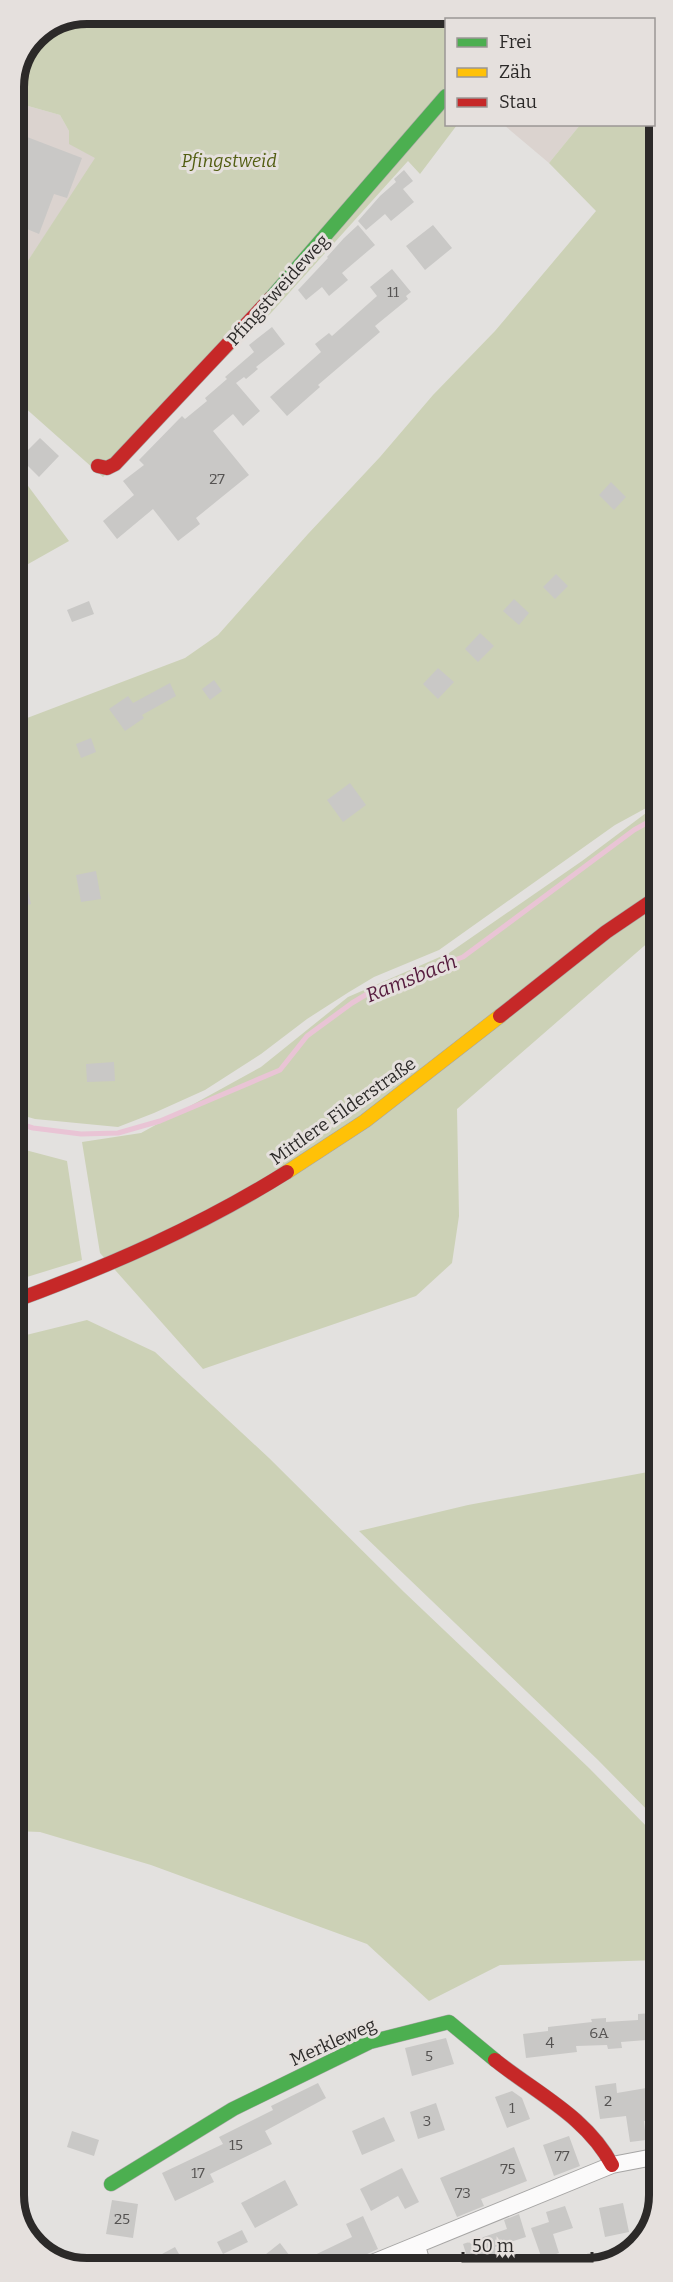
<svg xmlns="http://www.w3.org/2000/svg" width="673" height="2282" font-family="Bitter,serif">
  <rect width="100%" height="100%" fill="#e3e1df"/>
  <path fill="#dbd3cf" d="M14,102L60,115L69,131L96,158L14,282Z
    M504,125H580L549,163Z"/>
  <path fill="#ccd1b6" d="M87,14H550L545,19L446,20V124L457,125L420,174L408,161L271,313L103,477L14,398V282L95,158L69,144V131L60,115L14,102V86L35,35Z
    M654,81L658,82L659,801L615,825L439,950L374,977L349,992L307,1019L261,1054L205,1090L154,1113L118,1127L35,1119L14,1113V723L185,658L218,635L308,534L380,457L433,395L495,331L596,211L549,163L580,125L654,124Z
    M14,467L69,541L14,572Z
    M659,807V933L457,1109L459,1216L452,1263L416,1296L203,1369L100,1253L82,1142L141,1133L261,1067L348,997L449,953L582,861L646,813Z
    M14,1147L67,1161L82,1260L14,1281Z
    M87,1320L155,1352L269,1458L404,1592L589,1768L659,1839V1960L500,1965L429,2001L367,1944L151,1865L40,1832L15,1831L14,1338Z
    M659,1470V1822L598,1760L359,1531L468,1505Z"/>
  <g fill="none" stroke-linecap="round" stroke-linejoin="round">
    <path stroke="#e9c4d5" stroke-width="5" d="M14,1122L33,1128L81,1134L118,1133L160,1121L280,1070L307,1036L352,1003L377,988L463,957L634,830L659,816"/>
  </g>
  <path fill="#c9c8c6" d="M14,132L82,158L67,198L54,194L39,234L27,229L15,260Z
    M404,170L413,181L403,189L414,202L391,221L385,214L366,230L358,221L380,196L396,182L394,179Z
    M358,225L375,245L342,273L348,280L329,296L322,287L306,300L298,290L328,258L327,257L344,238Z
    M433,225L452,248L425,270L406,246Z
    M392,269L411,292L406,296L408,299L375,326L380,332L318,385L320,387L287,416L270,397L321,352L315,344L329,333L332,336L377,296L370,287Z
    M272,327L285,344L256,367L258,369L246,379L244,377L236,383L260,411L243,426L233,414L213,431L249,475L196,518L200,524L178,541L153,509L117,539L103,521L134,495L123,481L144,465L139,460L179,419L182,416L185,419L207,401L205,398L227,379L225,377L254,352L249,345Z
    M40,438L59,456L39,477L20,458Z
    M611,482L626,497L614,510L599,495Z
    M556,574L568,586L555,599L543,587Z
    M514,599L529,613L519,625L503,611Z
    M89,601L94,614L72,622L67,610Z
    M480,633L494,646L478,662L465,649Z
    M438,668L454,682L438,699L423,684Z
    M214,680L222,691L210,700L202,689Z
    M170,683L176,696L142,715L144,718L125,731L109,709L128,696L133,703Z
    M91,738L96,752L81,758L76,744Z
    M350,783L366,805L343,822L327,800Z
    M96,871L101,899L81,902L76,875Z
    M26,882L31,904L14,908V885Z
    M114,1062L115,1081L87,1082L86,1064Z
    M653,2013V2017L659,2016V2039L621,2042L622,2048L608,2049L607,2045L576,2046L577,2052L526,2058L523,2034L548,2031V2027L592,2022L591,2019L606,2018V2022L638,2020V2014Z
    M446,2038L454,2064L412,2076L405,2048Z
    M318,2083L326,2098L265,2131L272,2144L210,2174L214,2182L175,2201L162,2173L223,2144L219,2137L273,2110L271,2106Z
    M616,2083L617,2093L658,2086L659,2119L644,2121L646,2140L630,2142L626,2116L600,2119L595,2086Z
    M512,2091L522,2098L530,2119L507,2128L495,2097Z
    M436,2103L445,2130L418,2139L410,2112Z
    M384,2117L395,2141L362,2155L352,2131Z
    M72,2131L99,2140L94,2156L67,2147Z
    M569,2136L580,2166L554,2176L543,2145Z
    M514,2147L527,2181L481,2199L484,2206L457,2217L440,2178Z
    M402,2168L419,2202L405,2209L398,2196L371,2211L360,2189Z
    M285,2180L298,2205L255,2228L241,2203Z
    M112,2200L138,2204L133,2238L106,2234Z
    M623,2203L629,2232L605,2237L599,2208Z
    M565,2206L573,2228L553,2234L559,2253L542,2259L531,2228L549,2222L546,2212Z
    M519,2214L526,2237L495,2247L497,2254L469,2263L463,2244L507,2229L504,2220Z
    M363,2216L378,2249L337,2268H269L261,2258L280,2243L296,2264L352,2237L346,2224Z
    M242,2230L248,2242L223,2254L217,2242Z
    M175,2247L187,2268H136Z"/>
  <g fill="none" stroke-linecap="round" stroke-linejoin="round">
    <g stroke="#a6a5a4" stroke-width="18">
      <path id="street" d="M511,20L515,14
        M417,2246L423,2267
        M360,2268L612,2165L659,2156"/>
    </g>
    <g stroke="#a6a5a4" stroke-width="15">
      <path id="fast" d="M271,298L446,96
        M111,2184L233,2109L370,2042L449,2022L495,2060"/>
    </g>
    <g stroke="#a6a5a4" stroke-width="15">
      <path id="slow" d="M287,1172L365,1121L500,1016"/>
    </g>
    <g stroke="#a6a5a4" stroke-width="15">
      <path id="jam" d="M98,466L107,468L115,464L271,298
        M500,1016L606,932L659,896
        M14,1301C109,1266 201,1226 287,1172
        M495,2060C536,2093 587,2117 612,2165"/>
    </g>
    <use href="#street" stroke="#fbfafa" stroke-width="16"/>
    <use href="#fast" stroke="#4caf50" stroke-width="14"/>
    <use href="#slow" stroke="#ffc107" stroke-width="14"/>
    <use href="#jam" stroke="#c62828" stroke-width="14"/>
  </g>
  <g text-anchor="middle" stroke-width="6" stroke-linejoin="round" paint-order="stroke">
    <g font-size="15" fill="#555352">
      <text x="393" y="297">11</text>
      <text x="217" y="484">27</text>
      <text x="599" y="2038">6A</text>
      <text x="550" y="2048">4</text>
      <text x="429" y="2061">5</text>
      <text x="608" y="2106">2</text>
      <text x="512" y="2113">1</text>
      <text x="427" y="2126">3</text>
      <text x="236" y="2150">15</text>
      <text x="562" y="2161">77</text>
      <text x="508" y="2174">75</text>
      <text x="198" y="2178">17</text>
      <text x="463" y="2198">73</text>
      <text x="122" y="2224">25</text>
    </g>
    <g font-size="18" font-style="italic" fill="#525d11" stroke="#e5e0dd">
      <text x="229" y="167">Pfingstweid</text>
    </g>
    <g font-size="18" fill="#2c2a29" stroke="#e5e0dd">
      <text transform="translate(278 290) rotate(-48)" y="6">Pfingstweideweg</text>
      <text transform="translate(343 1111) rotate(-35)" y="6">Mittlere Filderstraße</text>
      <text transform="translate(333 2042) rotate(-24)" y="6">Merkleweg</text>
    </g>
    <g font-size="20" font-style="italic" fill="#551a3d" stroke="#e5e0dd">
      <text transform="translate(411 978) rotate(-22)" y="7">Ramsbach</text>
    </g>
  </g>
  <path d="M0 0H673V2282H0ZM87 24H586A63 63 0 0 1 649 87V2195A63 63 0 0 1 586 2258H87A63 63 0 0 1 24 2195V87A63 63 0 0 1 87 24Z" fill="#e5e0dd" fill-rule="evenodd"/>
  <path fill="none" stroke="#2c2a29" stroke-width="8" d="M87 24H586A63 63 0 0 1 649 87V2195A63 63 0 0 1 586 2258H87A63 63 0 0 1 24 2195V87A63 63 0 0 1 87 24Z"/>
  <rect x="445" y="18" width="210" height="108" fill="#e5e0dd" stroke="#9b9795" stroke-width="1.5"/>
  <rect x="457" y="38" width="30" height="9" fill="#4caf50" stroke="#9b9795" stroke-width="1.5"/>
  <text x="499" y="48" font-size="18" fill="#2c2a29">Frei</text>
  <rect x="457" y="68" width="30" height="9" fill="#ffc107" stroke="#9b9795" stroke-width="1.5"/>
  <text x="499" y="78" font-size="18" fill="#2c2a29">Zäh</text>
  <rect x="457" y="98" width="30" height="9" fill="#c62828" stroke="#9b9795" stroke-width="1.5"/>
  <text x="499" y="108" font-size="18" fill="#2c2a29">Stau</text>
  <path d="M463 2252v9h129v-9" fill="none" stroke="#2c2a29" stroke-width="3"/>
  <text x="472" y="2252" font-size="18" fill="#2c2a29" stroke="#e5e0dd" stroke-width="4.5" paint-order="stroke">50 m</text>
</svg>
